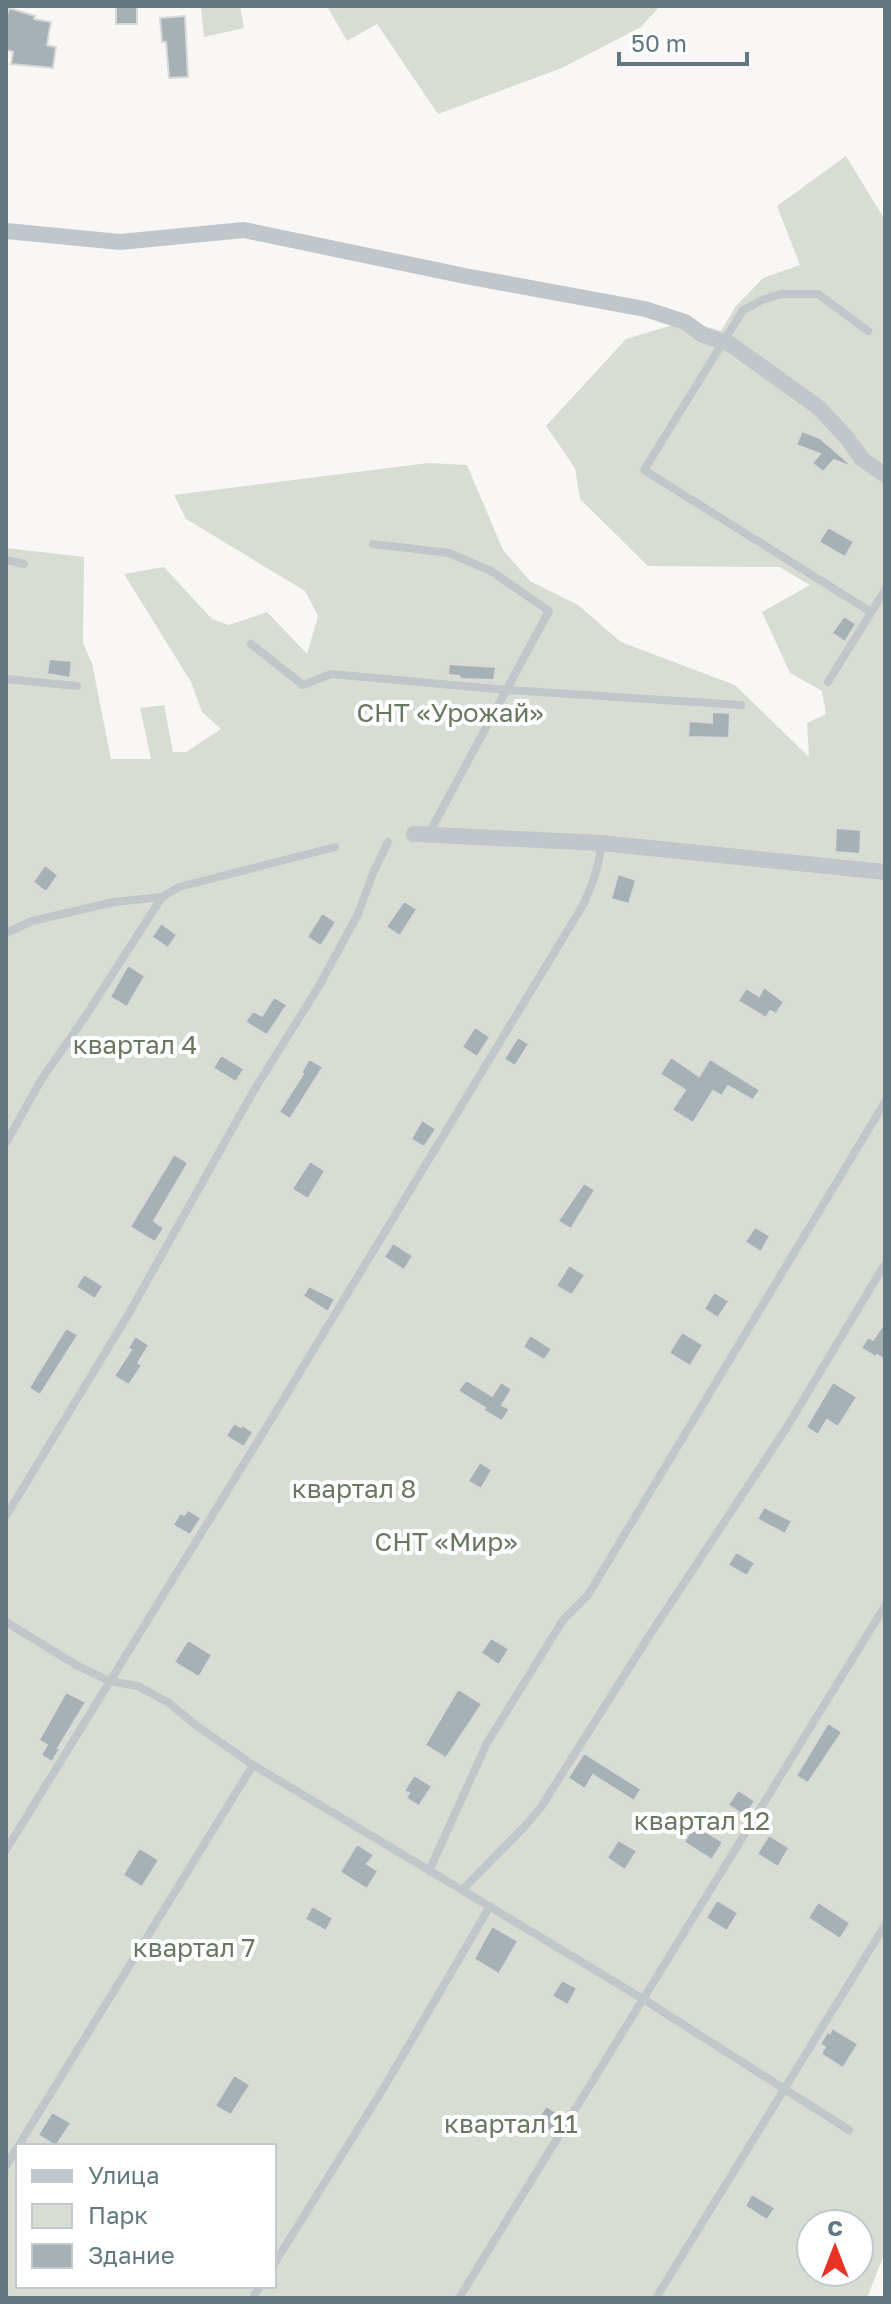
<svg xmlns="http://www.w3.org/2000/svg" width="891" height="2304" font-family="'Golos Text',sans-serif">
  <rect width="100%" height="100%" fill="#f8f7f5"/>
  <path fill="#d8ddd4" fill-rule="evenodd" d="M201,6H240L244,28L204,37Z
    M327,6H660L641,27L562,68L438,114L377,24L347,41Z
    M846,156L885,220V2252L867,2298H6V548L84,557L83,643L92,663L111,759H151L140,708L164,705L173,752H186L221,729L202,712L191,682L124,574L164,567L212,619L229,625L267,612L307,654L318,616L305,591L186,519L174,495L428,463L467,465L503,550L530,581L578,605L621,642L735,685L809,757L807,723L826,714L822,691L790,673L762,612L810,585L779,567L648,566L580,499L575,468L546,426L626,339L686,321L721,331L736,306L763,278L800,265L777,206ZM18,2146H274V2286H18ZM811,2224H859V2272H811Z"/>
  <path fill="#a5b1b5" stroke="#d9d9d7" stroke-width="2" d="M116,6H137V24H116Z
    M9,8L35,16L34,19L51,22L47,45L56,47L53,68L11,64L13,52L6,50V18Z
    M185,16L188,77L169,78L166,42H162L160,18Z
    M802,431L820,438L850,464L849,466L834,460L823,472L812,463L820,454L796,445Z
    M828,527L854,542L845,557L819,542Z
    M844,616L856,624L845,642L832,633Z
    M49,659L72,661L70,678L47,674Z
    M449,664L496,667L494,680L461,679L459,676L448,675Z
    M712,712L730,713L729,738L688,737L689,721L712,723Z
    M836,828L861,830L860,854L835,852Z
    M45,865L58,875L46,892L33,882Z
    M618,874L636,880L629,904L611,899Z
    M404,901L417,909L400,936L386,927Z
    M322,913L336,922L321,946L307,937Z
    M161,923L177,935L168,948L152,937Z
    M128,965L145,976L127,1007L110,997Z
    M764,987L784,1002L776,1014L770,1011L766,1018L738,1001L746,988L759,996Z
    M274,997L287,1005L267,1035L245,1022L253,1011L262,1016Z
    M475,1027L490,1037L477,1057L462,1047Z
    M518,1037L529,1044L515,1066L504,1059Z
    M221,1055L244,1069L236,1082L213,1068Z
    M671,1057L699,1076L710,1059L760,1090L753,1100L728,1086L722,1096L713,1091L693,1123L672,1110L685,1090L660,1074Z
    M309,1059L323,1067L290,1119L279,1112L303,1074L301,1073Z
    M422,1120L436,1129L424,1147L411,1139Z
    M174,1154L188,1163L154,1221L164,1228L155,1242L130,1227Z
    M310,1161L325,1171L308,1199L292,1189Z
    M584,1183L595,1190L571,1229L558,1221Z
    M755,1227L770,1236L761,1252L745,1242Z
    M393,1243L413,1256L404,1270L384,1257Z
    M569,1265L585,1275L572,1295L556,1286Z
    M84,1274L103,1286L95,1299L76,1287Z
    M309,1286L335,1299L328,1312L303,1296Z
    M714,1292L729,1301L718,1318L704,1309Z
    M885,1322V1360L877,1355L876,1357L861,1348L868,1337L873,1340Z
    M66,1328L78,1335L40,1395L29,1388Z
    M682,1332L703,1345L690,1366L669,1353Z
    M530,1335L552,1349L544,1360L523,1347Z
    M135,1336L149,1345L138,1363L142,1365L129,1385L114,1376L131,1350L128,1348Z
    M466,1380L492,1396L501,1382L512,1389L502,1405L510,1409L502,1421L483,1410L485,1408L458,1391Z
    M833,1382L857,1397L838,1427L827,1420L818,1435L806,1427Z
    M234,1423L241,1427L242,1425L253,1432L244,1447L226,1436Z
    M480,1462L492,1470L481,1489L468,1481Z
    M764,1507L792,1521L785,1534L757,1519Z
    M188,1510L201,1518L190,1535L173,1525L180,1513L184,1515Z
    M736,1552L755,1563L747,1576L728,1565Z
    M491,1638L509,1649L499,1665L481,1653Z
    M188,1640L212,1655L199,1677L174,1662Z
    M458,1689L482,1704L446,1758L425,1745Z
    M66,1692L86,1702L58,1748L60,1749L52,1762L41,1755L47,1745L39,1740Z
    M828,1723L842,1732L808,1783L796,1776Z
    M584,1753L641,1789L634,1801L593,1775L585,1789L568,1778Z
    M414,1775L432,1786L419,1806L406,1798L409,1793L404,1791Z
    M738,1790L755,1801L745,1816L728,1805Z
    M694,1825L723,1842L712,1860L684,1842Z
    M769,1835L789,1848L778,1867L757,1854Z
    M618,1840L637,1851L625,1870L607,1858Z
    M357,1844L374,1855L367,1864L378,1871L367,1889L340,1872Z
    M139,1848L159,1860L142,1887L123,1875Z
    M717,1900L738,1913L727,1931L706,1918Z
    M818,1902L850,1923L840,1939L808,1918Z
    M312,1906L333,1918L326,1931L305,1919Z
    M492,1926L518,1941L499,1974L474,1959Z
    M562,1980L577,1988L568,2005L552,1996Z
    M832,2028L858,2044L843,2068L821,2054L825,2047L820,2044L828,2031L830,2033Z
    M234,2075L250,2085L231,2115L215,2106Z
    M546,2106L562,2116L552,2132L536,2122Z
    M52,2112L71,2123L56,2146L38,2135Z
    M752,2194L775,2208L767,2220L745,2206Z"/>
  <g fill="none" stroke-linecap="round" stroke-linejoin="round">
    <path stroke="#c0c6c9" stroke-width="8" d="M868,331L818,294H781L762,300L743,310L644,470L871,612
      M373,544L449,553L491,571L549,611L428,835
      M6,560L24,564
      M251,644L303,685L331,674L507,690L741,705
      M6,679L77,686
      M828,682L885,590
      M6,933L32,921L114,902L162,897L179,887L335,847
      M6,1143L41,1080L85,1017L162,897
      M6,1516L128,1315L253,1092L319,986L358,914L373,873L388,842
      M6,1622L78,1666L109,1681L138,1686L169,1703L197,1726L253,1765L462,1890L525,1826L541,1807L651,1633L787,1427L885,1264
      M6,1850L266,1428L583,905C592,885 600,865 601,843
      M429,1871L487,1743L563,1620L588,1595L885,1102
      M462,1890L643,1999L849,2130
      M6,2166L253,1765
      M274,2264L386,2084L490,1906
      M253,2298L260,2286
      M459,2298L885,1606
      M656,2298L885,1925"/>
    <path stroke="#c0c6c9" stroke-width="16" d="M6,231L120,242L244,230L465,276L645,309L685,322L703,335L730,344L818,407L847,438L862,459L885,475
      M414,834L601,843L885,872"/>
  </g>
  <g text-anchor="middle" stroke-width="8" stroke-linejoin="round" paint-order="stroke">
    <g font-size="26" fill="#697861" stroke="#fff">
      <text x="450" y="722">СНТ «Урожай»</text>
      <text x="135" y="1054">квартал 4</text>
      <text x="354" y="1498">квартал 8</text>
      <text x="446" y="1551">СНТ «Мир»</text>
      <text x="702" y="1830">квартал 12</text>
      <text x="194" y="1957">квартал 7</text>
      <text x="511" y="2133">квартал 11</text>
    </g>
  </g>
  <rect width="891" height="2304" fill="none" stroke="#627881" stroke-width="16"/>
  <rect x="16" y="2144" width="260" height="144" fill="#ffffff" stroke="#c0c9cd" stroke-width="2"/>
  <rect x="32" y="2170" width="40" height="12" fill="#c0c6c9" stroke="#c0c9cd" stroke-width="2"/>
  <text x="88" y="2184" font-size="24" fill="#627881">Улица</text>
  <rect x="32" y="2204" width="40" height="24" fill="#d8ddd4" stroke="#c0c9cd" stroke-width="2"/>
  <text x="88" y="2224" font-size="24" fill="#627881">Парк</text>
  <rect x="32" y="2244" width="40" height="24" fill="#a5b1b5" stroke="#c0c9cd" stroke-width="2"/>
  <text x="88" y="2264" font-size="24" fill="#627881">Здание</text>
  <g transform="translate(835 2248)"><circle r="38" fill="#ffffff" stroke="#c0c9cd" stroke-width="2"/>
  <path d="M0-6L14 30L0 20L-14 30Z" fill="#e83324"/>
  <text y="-12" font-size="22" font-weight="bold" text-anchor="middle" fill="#627881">С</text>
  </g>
  <path d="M619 52v12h128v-12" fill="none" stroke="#627881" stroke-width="4"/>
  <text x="631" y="52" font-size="24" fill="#627881" stroke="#ffffff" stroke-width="6" paint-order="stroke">50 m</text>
</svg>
